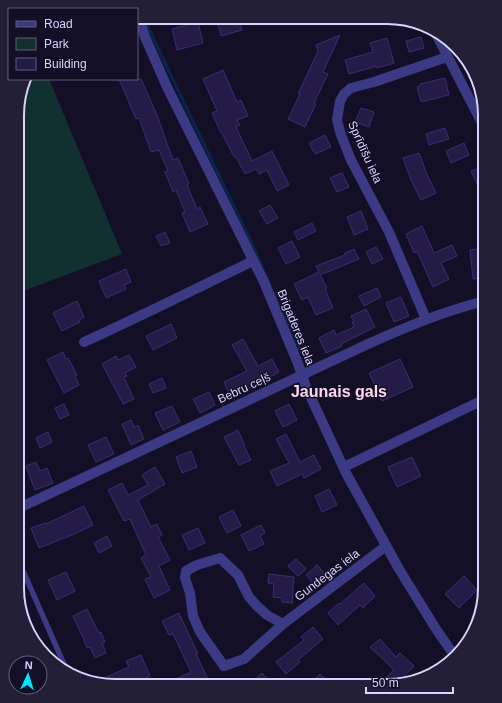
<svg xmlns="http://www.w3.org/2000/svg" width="502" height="703" font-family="Helvetica,sans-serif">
  <rect width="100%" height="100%" fill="#130f26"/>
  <path fill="#12302f" d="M26,79H49L122,254L18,293V102Z"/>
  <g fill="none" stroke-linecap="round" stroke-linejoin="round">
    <path stroke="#0c2248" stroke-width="3.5" d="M147,21L148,27L186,107L252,244L295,342L311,366"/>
  </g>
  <path fill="#241b47" stroke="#3b2d73" d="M217,20H239L242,30L221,36Z
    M198,22L203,43L177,50L172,29Z
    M340,35L323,72L328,74L314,103L316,104L305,127L288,119L300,94H298L318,51L316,45Z
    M421,37L424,48L409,52L406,41Z
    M387,38L394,63L377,68V66L349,74L345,60L373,52L370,43Z
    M223,70L237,102L241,100L248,116L237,120L240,125L236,127L252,161L272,151L289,185L277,191L267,170L259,174L256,169L245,174L236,157H234L222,133H221L212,113L217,111L203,79Z
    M445,78L449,95L421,102L417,87L420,86V84Z
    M119,79H141L157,115L173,160L178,158L189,184L187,185L197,209L200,207L208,224L190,232L182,213L185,212L176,190L173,192L165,172L168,171L159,150L151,152L139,118L136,119Z
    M361,108L374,112L369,127L355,122Z
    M445,128L449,139L429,145L426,134Z
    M325,135L331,147L315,154L309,143Z
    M464,143L469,155L451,163L446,151Z
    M419,153L426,172L436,193L421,200L411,180L403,158Z
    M483,167L485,172V201L471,171Z
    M342,173L349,187L337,192L330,178Z
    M270,205L278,218L267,224L259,211Z
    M361,211L368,229L354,235L347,217Z
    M312,223L316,231L298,240L294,232Z
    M422,226L434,253L452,245L457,256L441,263L449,279L433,287L417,251L414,253L406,234Z
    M165,232L170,243L161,246L156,236Z
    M292,241L300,257L286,264L278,248Z
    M376,247L383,259L372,264L366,252Z
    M485,248V278L473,279L470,250Z
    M354,249L359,259L320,275L327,288L325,289L333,308L316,315L308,297L302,300L294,284L319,272L316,266L345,255V253Z
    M126,269L131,282L124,285L126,289L106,298L99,281Z
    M377,288L381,297L364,306L359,296Z
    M401,297L409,316L394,322L386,303Z
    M77,301L84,317L79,320L80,322L62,331L53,313Z
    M366,309L375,327L341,344L342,346L326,353L319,338L334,330L336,335L354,327L352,322H354L351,316Z
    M171,324L177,338L153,350L146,336Z
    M243,339L258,366L272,359L279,372L246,390L247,391L231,398L224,382L247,371L232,345Z
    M63,352L66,359L68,358L77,375L75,376L79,385L64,393L47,360Z
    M129,355L136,367L125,373L127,376L124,377L134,399L123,404L102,364L116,356L118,360Z
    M400,359L413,387L382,401L369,373Z
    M162,378L166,388L153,393L149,384Z
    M209,392L215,405L200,413L193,399Z
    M64,404L69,415L60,419L55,408Z
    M289,404L297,420L283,427L275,411Z
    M172,406L180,422L163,430L155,413Z
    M131,420L134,427L138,425L144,439L131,445L122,424Z
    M238,430L245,446H244L251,460L239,465L224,437Z
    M48,432L52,442L40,448L36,438Z
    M286,434L300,462L314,455L321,469L304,478L302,474L277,486L270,471L289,463L276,439Z
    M106,437L114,454L96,462L88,445Z
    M191,451L197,467L182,473L176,457Z
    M412,457L421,476L397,487L388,467Z
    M36,462L40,471L47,468L53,483L35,490L26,466Z
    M155,467L165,484L138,500L151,527L157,524L162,535L158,537L170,560L159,566L170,590L154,598L145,579L151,577L141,558L146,555L130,519L124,521L108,490L122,483L128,495L148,485L142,475Z
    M329,489L337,505L322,512L315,496Z
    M84,506L93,525L72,535L39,548L31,528L45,523L46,524Z
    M233,510L241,526L227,533L219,517Z
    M261,525L265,533L260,536L264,544L249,551L241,535Z
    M198,528L205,543L189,550L182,535Z
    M107,536L112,546L99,553L94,543Z
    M296,559L306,569L298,576L288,566Z
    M317,565L325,574L314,584L306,575Z
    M66,572L75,591L57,600L48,580Z
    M269,574L294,577L292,603L282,602V598L273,597L274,584L268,583Z
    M464,576L477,590L459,608L445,594Z
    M364,583L375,596L363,608L360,605L338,625L328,613L339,603L340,604Z
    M87,609L99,633L101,632L105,642L102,643L106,653L95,658L90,647L87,648L84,640L73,616Z
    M179,613L198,654H196L211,686L163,685L191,672L173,634L169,635L162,621Z
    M313,627L323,639L298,660L300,662L286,674L276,662L304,640L301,637Z
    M380,639L396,657L400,653L414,666L397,684L387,686H377L394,670L370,647Z
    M141,655L150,676L130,685H102L95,682L129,667L126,661Z
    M262,673L274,686H248Z
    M320,674L333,686H309Z"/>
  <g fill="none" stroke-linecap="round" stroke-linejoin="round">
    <path stroke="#3d3a85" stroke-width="5.5" d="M17,565L24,573L67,671"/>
    <path stroke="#3d3a85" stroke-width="10" d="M140,21L145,37L167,87L264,282L297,361L306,387L346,473L399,569L436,629L454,655
      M435,32L485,129
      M426,319L389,232L351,160L341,135L337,120L340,101L344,94L351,88L374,82L447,57
      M84,342C141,316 197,288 253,261
      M344,467L485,399
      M17,509L368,344C406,327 444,311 485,301
      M283,624L267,615L257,606L249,597L238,575L220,558L197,565L186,571L185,578L190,593L193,616L200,632L224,666L244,659L283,624L386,546"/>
  </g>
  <g text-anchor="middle" stroke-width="3" stroke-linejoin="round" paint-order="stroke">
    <g font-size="12" fill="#d9d4ff" stroke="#130f26">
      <text transform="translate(365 152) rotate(66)" y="4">Sprīdīšu iela</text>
      <text transform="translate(296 327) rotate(68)" y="4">Brigaderes iela</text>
      <text transform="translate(244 388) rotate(-25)" y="4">Bebru ceļš</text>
      <text transform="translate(327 575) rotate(-37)" y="4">Gundegas iela</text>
    </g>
    <g font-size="16" font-weight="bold" fill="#ffd6f0" stroke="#130f26">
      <text x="339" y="397">Jaunais gals</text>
    </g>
  </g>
  <path d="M0 0H502V703H0ZM115 24H387A91 91 0 0 1 478 115V588A91 91 0 0 1 387 679H115A91 91 0 0 1 24 588V115A91 91 0 0 1 115 24Z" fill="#231f37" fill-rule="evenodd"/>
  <path fill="none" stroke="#d9d4ff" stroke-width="2" d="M115 24H387A91 91 0 0 1 478 115V588A91 91 0 0 1 387 679H115A91 91 0 0 1 24 588V115A91 91 0 0 1 115 24Z"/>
  <rect x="8" y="8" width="130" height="72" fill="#130f26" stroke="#625e7d"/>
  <rect x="16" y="21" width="20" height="6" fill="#3d3a85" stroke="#625e7d"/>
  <text x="44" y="28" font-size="12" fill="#d9d4ff">Road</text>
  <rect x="16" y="38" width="20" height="12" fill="#12302f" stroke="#625e7d"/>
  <text x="44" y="48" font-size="12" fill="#d9d4ff">Park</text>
  <rect x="16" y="58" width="20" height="12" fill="#241b47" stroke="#625e7d"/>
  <text x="44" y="68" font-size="12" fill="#d9d4ff">Building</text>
  <g transform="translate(28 675) rotate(4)"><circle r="19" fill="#130f26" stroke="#625e7d"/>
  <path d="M0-3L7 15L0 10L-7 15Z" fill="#00e5ff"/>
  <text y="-6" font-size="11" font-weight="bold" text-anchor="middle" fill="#d9d4ff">N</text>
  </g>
  <path d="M366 687v6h87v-6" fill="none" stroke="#d9d4ff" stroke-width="2"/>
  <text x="372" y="687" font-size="12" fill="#d9d4ff" stroke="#130f26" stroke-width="3" paint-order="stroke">50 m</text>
</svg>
